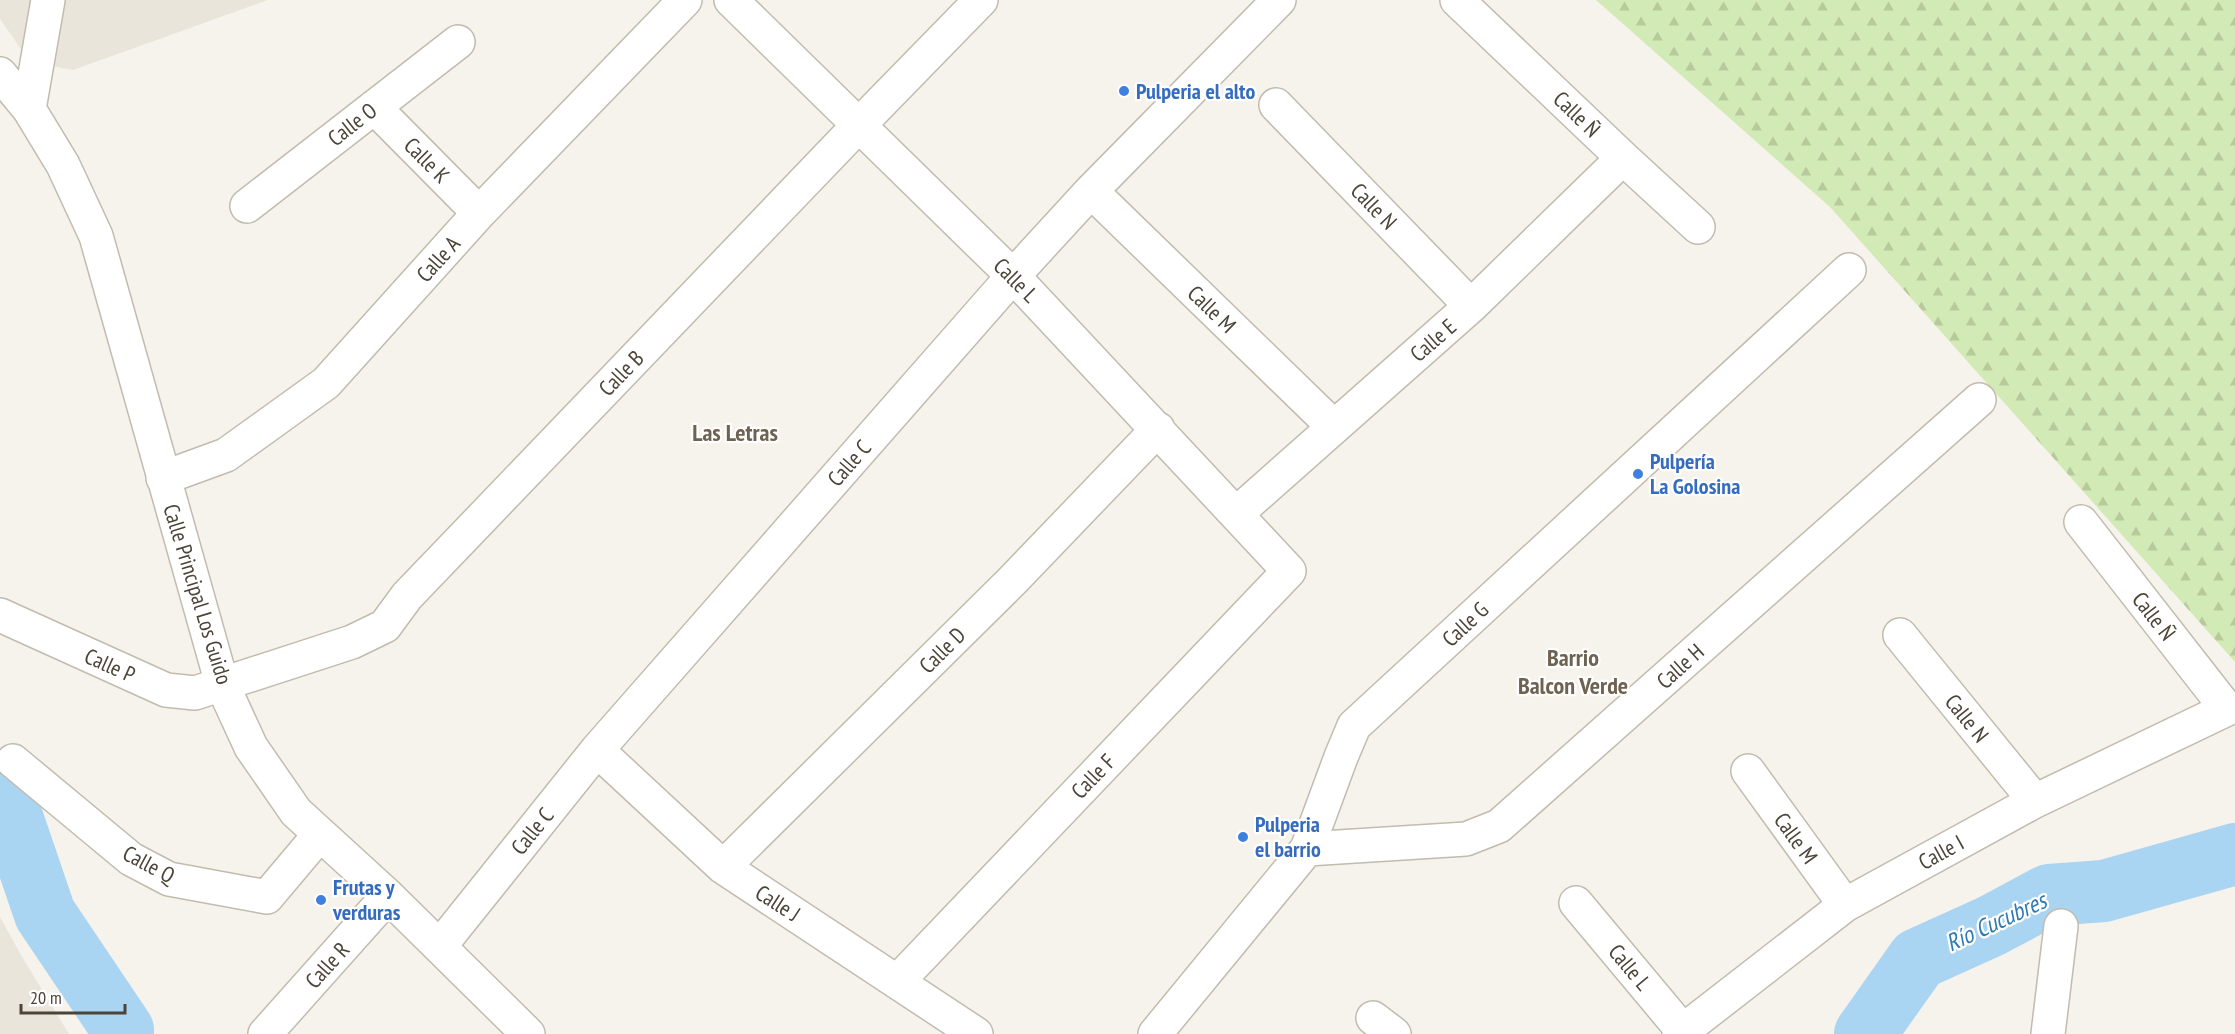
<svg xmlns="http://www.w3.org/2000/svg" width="2235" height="1034" font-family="'PT Sans Narrow',sans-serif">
  <defs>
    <pattern id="forest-firs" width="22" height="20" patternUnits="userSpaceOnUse" patternTransform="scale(1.5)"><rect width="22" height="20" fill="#d2eab5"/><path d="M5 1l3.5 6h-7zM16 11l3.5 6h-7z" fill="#b6ca9c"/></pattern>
  </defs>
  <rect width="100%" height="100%" fill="#f6f3ec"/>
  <path fill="#eae5da" d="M0,0H268L73,70L30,62L0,19Z
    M0,917L21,955L69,1034H0Z"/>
  <path fill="url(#forest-firs)" d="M1596,0H2235V662L1830,207Z"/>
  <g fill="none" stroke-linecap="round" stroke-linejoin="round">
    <path stroke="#a9d4f2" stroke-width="62" d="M0,782L45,914L123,1030V1034
      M1865,1034L1918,959L1991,926L2049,895L2104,891L2235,854"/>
    <g stroke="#c2bbae" stroke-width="36">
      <path id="minor" d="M731,0L1013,276L1289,571L897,982
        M1457,0L1623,158L1698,227
        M0,74L29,109L63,165L96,236L222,684L251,747L296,812L388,896L528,1034
        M1276,105L1471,306
        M374,107L479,213
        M29,109L48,0
        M1091,191L1334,427
        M247,206L458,42
        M163,478L226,455L326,383L479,213L685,0
        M1236,514L1471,306L1623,158
        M0,615L166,690L195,693L352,642L385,626L407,596L858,126L981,0
        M1900,635L2035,801
        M597,750L723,867L976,1034
        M13,761L131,859L169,879L267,897L320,834
        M1748,771L1845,905
        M1307,849L1466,839L1499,826L1979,400
        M723,867L1012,581L1158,429
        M1576,903L1683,1031
        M440,946L597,750L1013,276L1091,191L1279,0
        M1373,1018L1394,1034
        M265,1034L388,896
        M1155,1034L1307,849L1341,757L1354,726L1849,270
        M1679,1034L1845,905L2035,801L2227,709L2081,522
        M2048,1034L2061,926"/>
    </g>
    <use href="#minor" stroke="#fff" stroke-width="33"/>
  </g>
  <g fill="#3f7fe0" stroke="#fff" stroke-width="2">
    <circle cx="1124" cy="91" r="6"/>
    <circle cx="1638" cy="474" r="6"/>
    <circle cx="1243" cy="837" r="6"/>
    <circle cx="321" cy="900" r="6"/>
  </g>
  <g text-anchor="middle" stroke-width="4.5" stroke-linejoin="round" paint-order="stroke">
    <g font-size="22" font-weight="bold" fill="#366cbe" stroke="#fff" text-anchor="start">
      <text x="1136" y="99">Pulperia el alto</text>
      <text x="1650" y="469">Pulpería<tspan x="1650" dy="25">La Golosina</tspan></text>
      <text x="1255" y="832">Pulperia<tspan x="1255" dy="25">el barrio</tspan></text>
      <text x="333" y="895">Frutas y<tspan x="333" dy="25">verduras</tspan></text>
    </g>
    <g font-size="22" fill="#4b4439" stroke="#fff">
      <text transform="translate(1577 114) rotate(44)" y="8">Calle Ñ</text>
      <text transform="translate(352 124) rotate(-38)" y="8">Calle O</text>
      <text transform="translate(427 160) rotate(45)" y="8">Calle K</text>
      <text transform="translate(1374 206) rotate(46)" y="8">Calle N</text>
      <text transform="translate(438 259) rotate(-48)" y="8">Calle A</text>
      <text transform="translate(1016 280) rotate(45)" y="8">Calle L</text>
      <text transform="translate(1212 309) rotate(44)" y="8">Calle M</text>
      <text transform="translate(1433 340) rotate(-41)" y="8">Calle E</text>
      <text transform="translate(621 373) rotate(-46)" y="8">Calle B</text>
      <text transform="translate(849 463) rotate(-49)" y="8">Calle C</text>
      <text transform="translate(198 594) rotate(73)" y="8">Calle Principal Los Guido</text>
      <text transform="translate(2154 616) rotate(52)" y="8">Calle Ñ</text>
      <text transform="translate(1465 624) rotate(-43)" y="8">Calle G</text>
      <text transform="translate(942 650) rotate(-45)" y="8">Calle D</text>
      <text transform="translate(110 665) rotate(24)" y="8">Calle P</text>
      <text transform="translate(1680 666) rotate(-42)" y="8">Calle H</text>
      <text transform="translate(1967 718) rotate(51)" y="8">Calle N</text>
      <text transform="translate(1093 776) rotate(-46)" y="8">Calle F</text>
      <text transform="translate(532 831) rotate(-51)" y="8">Calle C</text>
      <text transform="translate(1796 838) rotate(54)" y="8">Calle M</text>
      <text transform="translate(1941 852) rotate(-29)" y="8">Calle I</text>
      <text transform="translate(149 864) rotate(28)" y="8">Calle Q</text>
      <text transform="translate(778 903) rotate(33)" y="8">Calle J</text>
      <text transform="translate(327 965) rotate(-48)" y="8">Calle R</text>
      <text transform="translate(1630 967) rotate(50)" y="8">Calle L</text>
    </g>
    <g font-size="24" font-weight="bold" fill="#6e6250" stroke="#fff">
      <text x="735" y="441">Las Letras</text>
      <text x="1573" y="666">Barrio<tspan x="1573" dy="28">Balcon Verde</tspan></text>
    </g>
    <g font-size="24" font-style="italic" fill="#2e7ab2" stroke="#fff">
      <text transform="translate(1996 922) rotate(-25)" y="8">Río Cucubres</text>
    </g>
  </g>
  <path d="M21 1004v9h104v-9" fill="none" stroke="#4b4439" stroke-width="3"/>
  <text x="30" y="1004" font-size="18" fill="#4b4439" stroke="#ffffff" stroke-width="4.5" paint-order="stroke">20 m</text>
</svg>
